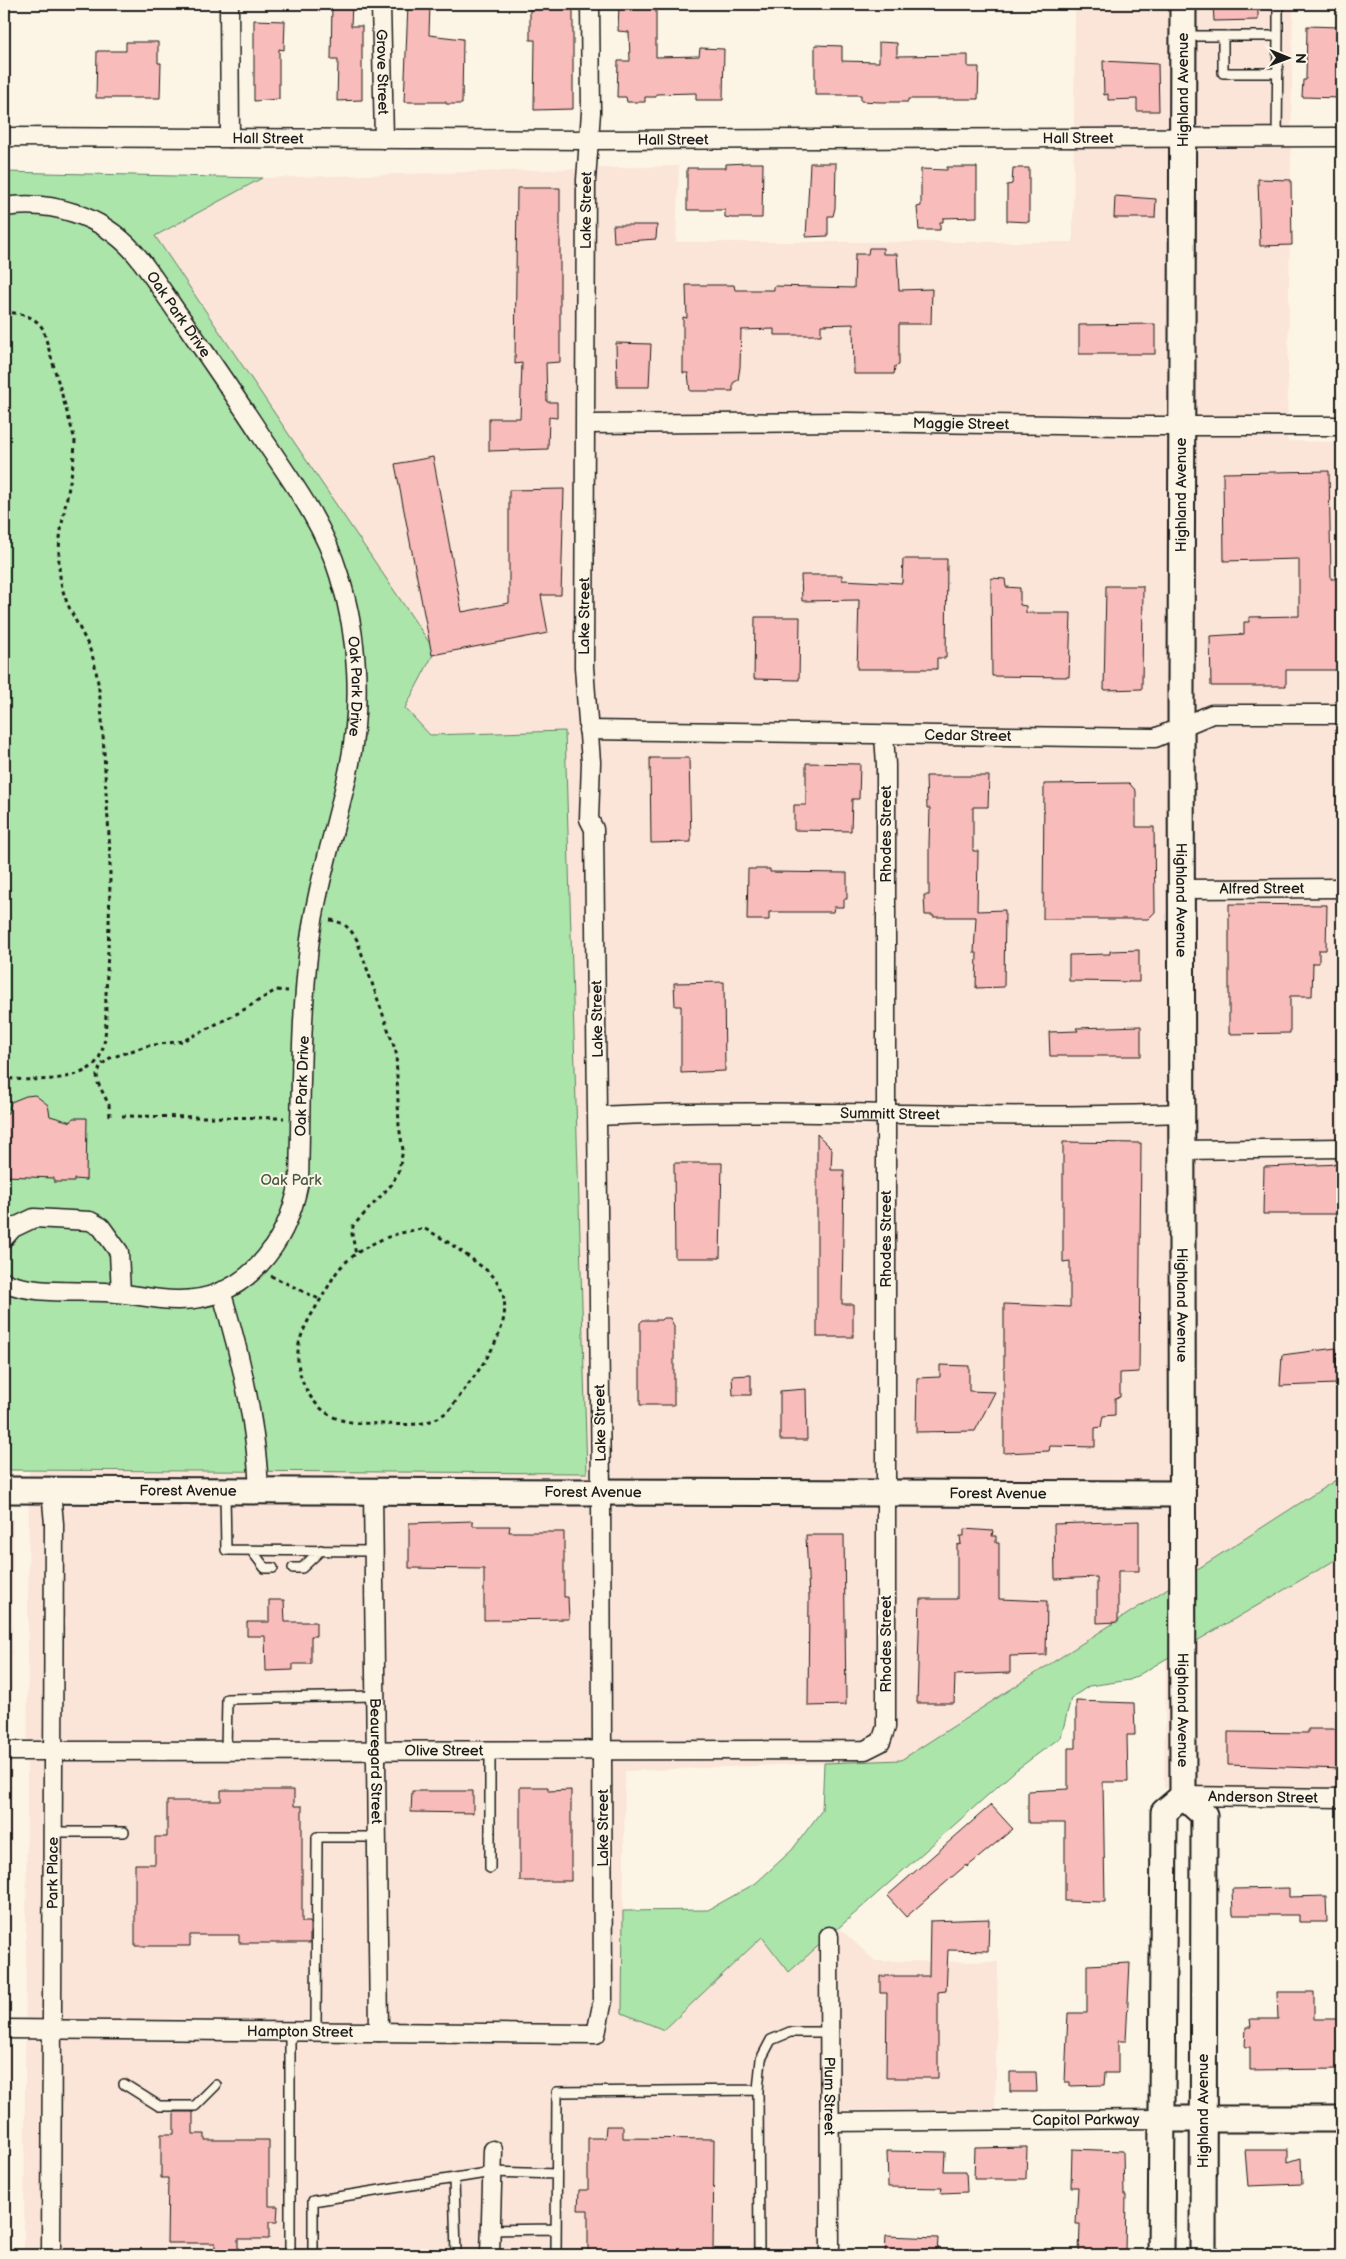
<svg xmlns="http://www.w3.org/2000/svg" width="1346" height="2259" font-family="'Balsamiq Sans',sans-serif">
  <rect width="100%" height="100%" fill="#fcf5e5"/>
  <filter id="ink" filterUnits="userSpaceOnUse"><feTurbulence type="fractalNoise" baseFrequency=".02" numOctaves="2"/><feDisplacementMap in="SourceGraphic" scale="10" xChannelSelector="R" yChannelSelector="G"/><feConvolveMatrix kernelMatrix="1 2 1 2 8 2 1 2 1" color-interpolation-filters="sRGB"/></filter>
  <g filter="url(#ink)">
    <path fill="#fbe4d8" d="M1075,4H1293L1287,441L1340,442L1342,555V1476L901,1760L625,1771L622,2013L664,2030L762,1936L789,1972L839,1928L875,1961L998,1962L995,2110H842L840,2255H24L29,1471L587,1472L565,731L430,735L405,708L434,651L155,236L262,178L679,166L676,242H1073Z
      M4,1518H13L9,2255H4Z
      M1342,1556V1789L1164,1788L1166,1659Z"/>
    <path fill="#abe5aa" stroke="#648063" d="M4,172L262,178L155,236L435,651L405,708L430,735L565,731L587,1473L4,1470Z
      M1342,1476V1556L1130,1680L1089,1686L1071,1698L1061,1737L1016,1770L789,1972L762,1937L664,2030L622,2013L623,1911L708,1910L756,1883L792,1850L822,1810L824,1763L901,1760Z"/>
    <path fill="#f8bcba" stroke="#1c1c1c" d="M332,4H352L351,26H362V100L337,101L338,60H331Z
      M408,4H430L429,35L463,39L462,104H446V102H404Z
      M573,4V109L534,110L535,40H530V6Z
      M619,4H656V57L699,56L700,48L724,49L723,100H696V93L656,94V97H645V102H627L626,97H617L618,61H630L629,32L618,31Z
      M1213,4H1258V20L1214,21Z
      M254,20L285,21L284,50L279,49V99L254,101Z
      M1307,26L1340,27L1338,60H1342V98L1302,97L1303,80H1306Z
      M126,42H158V63H161L160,98H96L97,51H126Z
      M879,42L897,43V56L968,55V67H979L978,99H908V102H880L861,101V95H815V45L842,46V61L879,62Z
      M1103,61L1158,64L1159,111H1137V99L1108,100V94L1104,95Z
      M747,163H763L762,218H731L725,217V210H687V168H726V164Z
      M810,163H836L835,208L833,216H828V236L806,237Z
      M947,167H977V217L943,218V222H940V230H919L917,207L921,206V169L947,170Z
      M1013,168H1029V222L1007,221V185L1012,184Z
      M1258,179L1291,180L1292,245L1260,246Z
      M517,188H560V362L546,363L547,402H557V418L549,417L548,449L489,451V418H520L522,363L515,364Z
      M1115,196L1156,199L1155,218H1114Z
      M613,225H657L656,239L614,242Z
      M869,248H883V254H897L899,290L932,289L931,324H899V365L895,366L894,374H854L853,324L821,325V335H774V329L741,330L740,367L738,380L733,383V391H690L688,373H683V317L687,318L686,285H734L735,290H774V286L854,288L855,254H868Z
      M1155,324V354H1079V325Z
      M616,343L651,344L649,387H617Z
      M433,457L462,612L509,603V490L564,489L561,595H541L548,633L432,655L395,464Z
      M1329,471L1331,579H1342V670H1286V686H1211L1210,636L1244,634V622H1249V617L1299,616V559L1224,561L1223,473Z
      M903,559H947L946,658H937V669H857L859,600L802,601L801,575H842V580L902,583Z
      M991,578L1005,579L1006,587L1020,588V605L1026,606V613H1071L1069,677L992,676Z
      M1106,586H1143L1142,689L1104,690Z
      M755,617H800L799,680L754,679Z
      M650,758H689L691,842L651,843Z
      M806,763L860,764L859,799H852L851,831L794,830V805H806Z
      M926,776H989L988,807H973V851H978L977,911L1005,910L1004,987L976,988L977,953H974L976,917H933V915H925L924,895H929V844L930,808H927Z
      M1129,783L1136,791V827H1154L1155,912L1148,919H1043L1044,784Z
      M748,869H770V872L847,873V899H844V907H834L833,912H769V920H747Z
      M1229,904L1327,905L1326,950H1319V963H1313L1312,996H1290V1033L1229,1034Z
      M1139,950V982L1069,981V955L1110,954V951Z
      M724,982L725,1071L681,1073V1006H675L674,983Z
      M1141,1026V1056H1050L1049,1032L1078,1031L1076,1028Z
      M35,1095L48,1105L50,1116L71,1122L73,1118H87L86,1180L74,1179V1182H54V1178L5,1176L4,1113H8L11,1102L26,1096Z
      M817,1134L832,1149L831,1170H844L842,1304H853V1337H817Z
      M1063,1142L1141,1143L1139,1372L1120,1373V1397L1115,1398V1415L1103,1416L1101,1427L1095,1428V1447L1050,1446L1049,1451L1004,1453V1304L1070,1307V1261L1063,1262Z
      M674,1163H722L720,1258H675Z
      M1342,1164V1214H1263L1264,1167Z
      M663,1318H670L674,1326V1405H640V1323L643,1320H661Z
      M1336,1348L1337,1384L1280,1386L1282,1355Z
      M940,1365L969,1366V1391L995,1392L975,1431L916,1432L917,1378L940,1377Z
      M751,1375V1395H733L732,1376Z
      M806,1389L807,1440H780V1391Z
      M473,1521V1526H510L509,1532H564V1597H568L569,1619L484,1620V1569L409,1568V1523Z
      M1139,1521V1571H1118V1622L1097,1623V1577L1055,1579L1054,1524Z
      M964,1529L993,1531L992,1536H996V1543H999V1599L1047,1601L1046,1655L1010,1656V1673L955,1675L954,1703H917L920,1599H957V1545L961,1544L960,1536H964Z
      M806,1535H844L846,1705L808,1706L809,1597Z
      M269,1600H284L285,1622H316V1636H311V1664H293V1670L266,1671L265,1636H247V1622H269Z
      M1076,1701L1134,1703L1135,1735H1127L1128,1782H1103L1105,1902L1065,1901V1823H1028V1791L1068,1789V1748H1076Z
      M1308,1729H1342V1769L1228,1765V1732L1308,1733Z
      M520,1787H548V1791L571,1790V1881H520Z
      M221,1790H294V1806H302V1922H310V1943H239V1935H190V1946H135V1864H155V1837H167V1801H221Z
      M412,1791H473V1813L411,1812Z
      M991,1805L1013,1829L967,1867L966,1865L906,1917L887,1896Z
      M1289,1888V1897L1326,1896L1327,1922H1299V1915H1233L1232,1889Z
      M989,1919L988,1951L948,1950L946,1991L938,1992V2078H886L887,1993H880V1976H929L930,1921Z
      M1130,1963L1126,2041H1118V2073H1105L1104,2085L1070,2086V2082H1065L1068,2013H1087V1965Z
      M1277,1992H1314V2019H1342V2069L1250,2070V2047H1245L1246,2027H1251L1250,2019H1278Z
      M1010,2072H1036L1037,2092H1010Z
      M174,2112H193V2134H205V2140H269V2206H278L277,2222H269V2239H238V2254L230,2255H215V2243H167L168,2178H161V2134H174Z
      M606,2126H623V2138L714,2139L713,2255H588V2210H578L579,2190H588V2138H605Z
      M1027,2147L1026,2179H974L975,2148Z
      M1072,2149L1123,2151L1124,2195H1126L1125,2255H1079L1080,2224H1076L1078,2187H1071Z
      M1245,2150H1288V2162L1301,2158L1302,2184L1248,2186Z
      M887,2151L945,2152L944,2171H966L967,2192L941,2193L942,2188L888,2187Z
      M886,2236L938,2238L937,2255H885Z"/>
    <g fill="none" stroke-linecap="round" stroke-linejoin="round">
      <g stroke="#1c1c1c" stroke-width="12">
        <path id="lane" d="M1278,4V36
          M1184,36H1278L1277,137
          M1223,36V73H1278
          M225,1493L226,1550L375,1551
          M252,1551L265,1568H273
          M293,1568H302L321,1550
          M226,1751L227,1699L375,1696
          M53,1832H124
          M490,1868V1750
          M316,2032L317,1837H377
          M124,2084L159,2106H195L216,2085
          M454,2178L456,2255
          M491,2230L556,2229
          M290,2255V2031
          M313,2255V2201L492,2172L556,2174
          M556,2255L557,2092L758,2090
          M759,2255L758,2090L761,2059L771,2040L790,2032H829"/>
      </g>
      <g stroke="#1c1c1c" stroke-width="21">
        <g id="street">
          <path d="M229,4L230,138"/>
          <path id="s1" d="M381,4L384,139"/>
          <path id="s2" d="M4,137L590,140L1342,137"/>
          <path id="s3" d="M4,207C51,200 101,215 134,252C152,273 167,299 184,322C211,361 238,400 264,440C293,483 324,525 339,575C359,637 362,709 348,773C335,831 316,888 309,947C300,1024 301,1104 299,1182C287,1244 246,1301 177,1300C153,1300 129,1293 105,1292C73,1290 34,1295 4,1282"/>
          <path id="s4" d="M586,424L847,422L1123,426H1337"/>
          <path id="s5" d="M588,730L1155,738L1212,714H1342"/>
          <path id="s6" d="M1182,889L1342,888"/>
          <path id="s7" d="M598,1116C792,1106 988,1121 1182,1113"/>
          <path d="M1182,1150L1342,1148"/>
          <path d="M4,1238L13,1228L34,1218L90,1221L101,1227L119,1252L121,1293"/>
          <path d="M221,1291C241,1356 256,1421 259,1490"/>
          <path id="s8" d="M373,1490L379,2032"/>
          <path id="s9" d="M4,1751L865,1750L881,1742L886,1727V765L884,735"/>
          <path id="s10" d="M1183,1796L1342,1798"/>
          <path id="s11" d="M829,1936L830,2255"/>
          <path id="s12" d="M4,2029L596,2034L603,2000L601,1492L594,829L589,819L591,762L584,667L586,180L591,112L590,4"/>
          <path id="s13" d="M830,2122L1162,2119"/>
          <path id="s14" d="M51,2255L54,1524L51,1490"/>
          <path d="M490,2255L493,2150"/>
        </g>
      </g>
      <g stroke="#1c1c1c" stroke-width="29">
        <g id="secondary">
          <path id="s15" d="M1183,4L1181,692L1183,1796L1204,1815L1203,2255"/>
          <path id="s16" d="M4,1490L1181,1494"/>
          <path d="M1162,2119H1342"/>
          <path d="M1161,2255L1164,1812L1183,1796"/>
        </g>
      </g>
      <path stroke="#1c1c1c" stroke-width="3" stroke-dasharray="4 4" stroke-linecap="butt" d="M4,312C18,313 35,315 43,329L75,440C74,487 52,535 61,582C66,612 89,637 95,666C102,700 103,736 105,771C106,803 110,834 110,866C110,908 108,952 106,994C105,1014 109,1044 97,1061C81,1083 28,1081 4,1078
        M330,920C344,922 350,928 357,940L396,1052L399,1126L403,1150L399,1170L392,1184L353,1226L352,1234L356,1255
        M110,1116L109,1105L98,1083L97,1075L101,1065L110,1058L146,1046L183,1041L240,1012L276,990L288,991
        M122,1116L284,1118
        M425,1229C443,1238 457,1248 473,1260C480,1266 491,1272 496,1280C525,1321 474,1375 451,1408C432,1427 409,1425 383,1424C369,1423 352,1424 338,1419C310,1408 293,1374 299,1344C303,1327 313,1312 322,1297C328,1288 333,1276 340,1268C361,1245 395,1231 425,1229Z
        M271,1276L321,1300"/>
      <use href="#lane" stroke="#fcf5e5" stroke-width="9"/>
      <use href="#street" stroke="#fcf5e5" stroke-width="18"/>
      <use href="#secondary" stroke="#fcf5e5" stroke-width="25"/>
    </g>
  </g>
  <g text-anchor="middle" stroke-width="4" stroke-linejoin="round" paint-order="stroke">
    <g font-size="15" fill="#1c1c1c" stroke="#fcf5e5">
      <text dy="5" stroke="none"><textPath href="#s1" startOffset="68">Grove Street</textPath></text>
      <text transform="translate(1183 90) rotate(-90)" y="5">Highland Avenue</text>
      <text dy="5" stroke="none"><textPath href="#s2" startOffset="1074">Hall Street</textPath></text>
      <text dy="5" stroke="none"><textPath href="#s2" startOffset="264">Hall Street</textPath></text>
      <text dy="5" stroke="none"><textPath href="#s2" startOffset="669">Hall Street</textPath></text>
      <text dy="5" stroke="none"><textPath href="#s12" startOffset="2418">Lake Street</textPath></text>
      <text dy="5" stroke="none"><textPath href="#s3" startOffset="220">Oak Park Drive</textPath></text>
      <text dy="5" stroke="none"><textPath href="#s4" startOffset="375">Maggie Street</textPath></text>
      <text transform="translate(1181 495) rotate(-90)" y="5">Highland Avenue</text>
      <text dy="5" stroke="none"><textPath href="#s12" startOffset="2012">Lake Street</textPath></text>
      <text dy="5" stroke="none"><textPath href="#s3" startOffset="640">Oak Park Drive</textPath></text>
      <text dy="5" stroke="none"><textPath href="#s5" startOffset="380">Cedar Street</textPath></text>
      <text transform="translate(886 834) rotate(-90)" y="5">Rhodes Street</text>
      <text dy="5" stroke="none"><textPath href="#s6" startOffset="80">Alfred Street</textPath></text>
      <text dy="5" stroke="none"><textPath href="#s15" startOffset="896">Highland Avenue</textPath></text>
      <text transform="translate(597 1019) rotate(-91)" y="5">Lake Street</text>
      <text transform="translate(302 1086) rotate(-88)" y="5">Oak Park Drive</text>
      <text dy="5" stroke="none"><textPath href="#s7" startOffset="292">Summitt Street</textPath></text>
      <text transform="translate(886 1239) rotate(-90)" y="5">Rhodes Street</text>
      <text dy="5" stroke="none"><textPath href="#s15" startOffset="1301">Highland Avenue</textPath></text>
      <text transform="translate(600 1423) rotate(-91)" y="5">Lake Street</text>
      <text dy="5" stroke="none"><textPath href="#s16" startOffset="184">Forest Avenue</textPath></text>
      <text dy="5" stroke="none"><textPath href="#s16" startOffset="589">Forest Avenue</textPath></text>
      <text dy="5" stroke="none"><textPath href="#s16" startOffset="994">Forest Avenue</textPath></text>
      <text transform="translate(886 1644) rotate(-90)" y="5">Rhodes Street</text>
      <text dy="5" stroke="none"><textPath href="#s15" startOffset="1706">Highland Avenue</textPath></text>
      <text dy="5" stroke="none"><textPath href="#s9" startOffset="440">Olive Street</textPath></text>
      <text dy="5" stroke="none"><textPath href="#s8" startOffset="271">Beauregard Street</textPath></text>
      <text dy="5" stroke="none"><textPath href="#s10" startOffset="80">Anderson Street</textPath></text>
      <text transform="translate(603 1828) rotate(-90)" y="5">Lake Street</text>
      <text dy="5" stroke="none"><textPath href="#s14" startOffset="382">Park Place</textPath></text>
      <text dy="5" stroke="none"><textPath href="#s12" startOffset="296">Hampton Street</textPath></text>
      <text dy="5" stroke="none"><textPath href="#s11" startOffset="160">Plum Street</textPath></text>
      <text transform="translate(1203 2111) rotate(-90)" y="5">Highland Avenue</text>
      <text dy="5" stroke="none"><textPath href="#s13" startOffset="256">Capitol Parkway</textPath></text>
    </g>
    <g font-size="15" fill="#475847" stroke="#fcf5e5">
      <text x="291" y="1185">Oak Park</text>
    </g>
  </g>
  <rect width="1346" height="2259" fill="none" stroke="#fcf5e5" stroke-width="20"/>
  <rect x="10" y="10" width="1326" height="2239" fill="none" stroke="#1c1c1c" stroke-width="2" filter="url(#ink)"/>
  <g transform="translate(1288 58) rotate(91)" stroke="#fcf5e5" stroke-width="4" paint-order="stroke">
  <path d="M0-4L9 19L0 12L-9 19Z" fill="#1c1c1c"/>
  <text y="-8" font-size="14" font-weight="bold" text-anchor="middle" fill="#1c1c1c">N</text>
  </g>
</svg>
